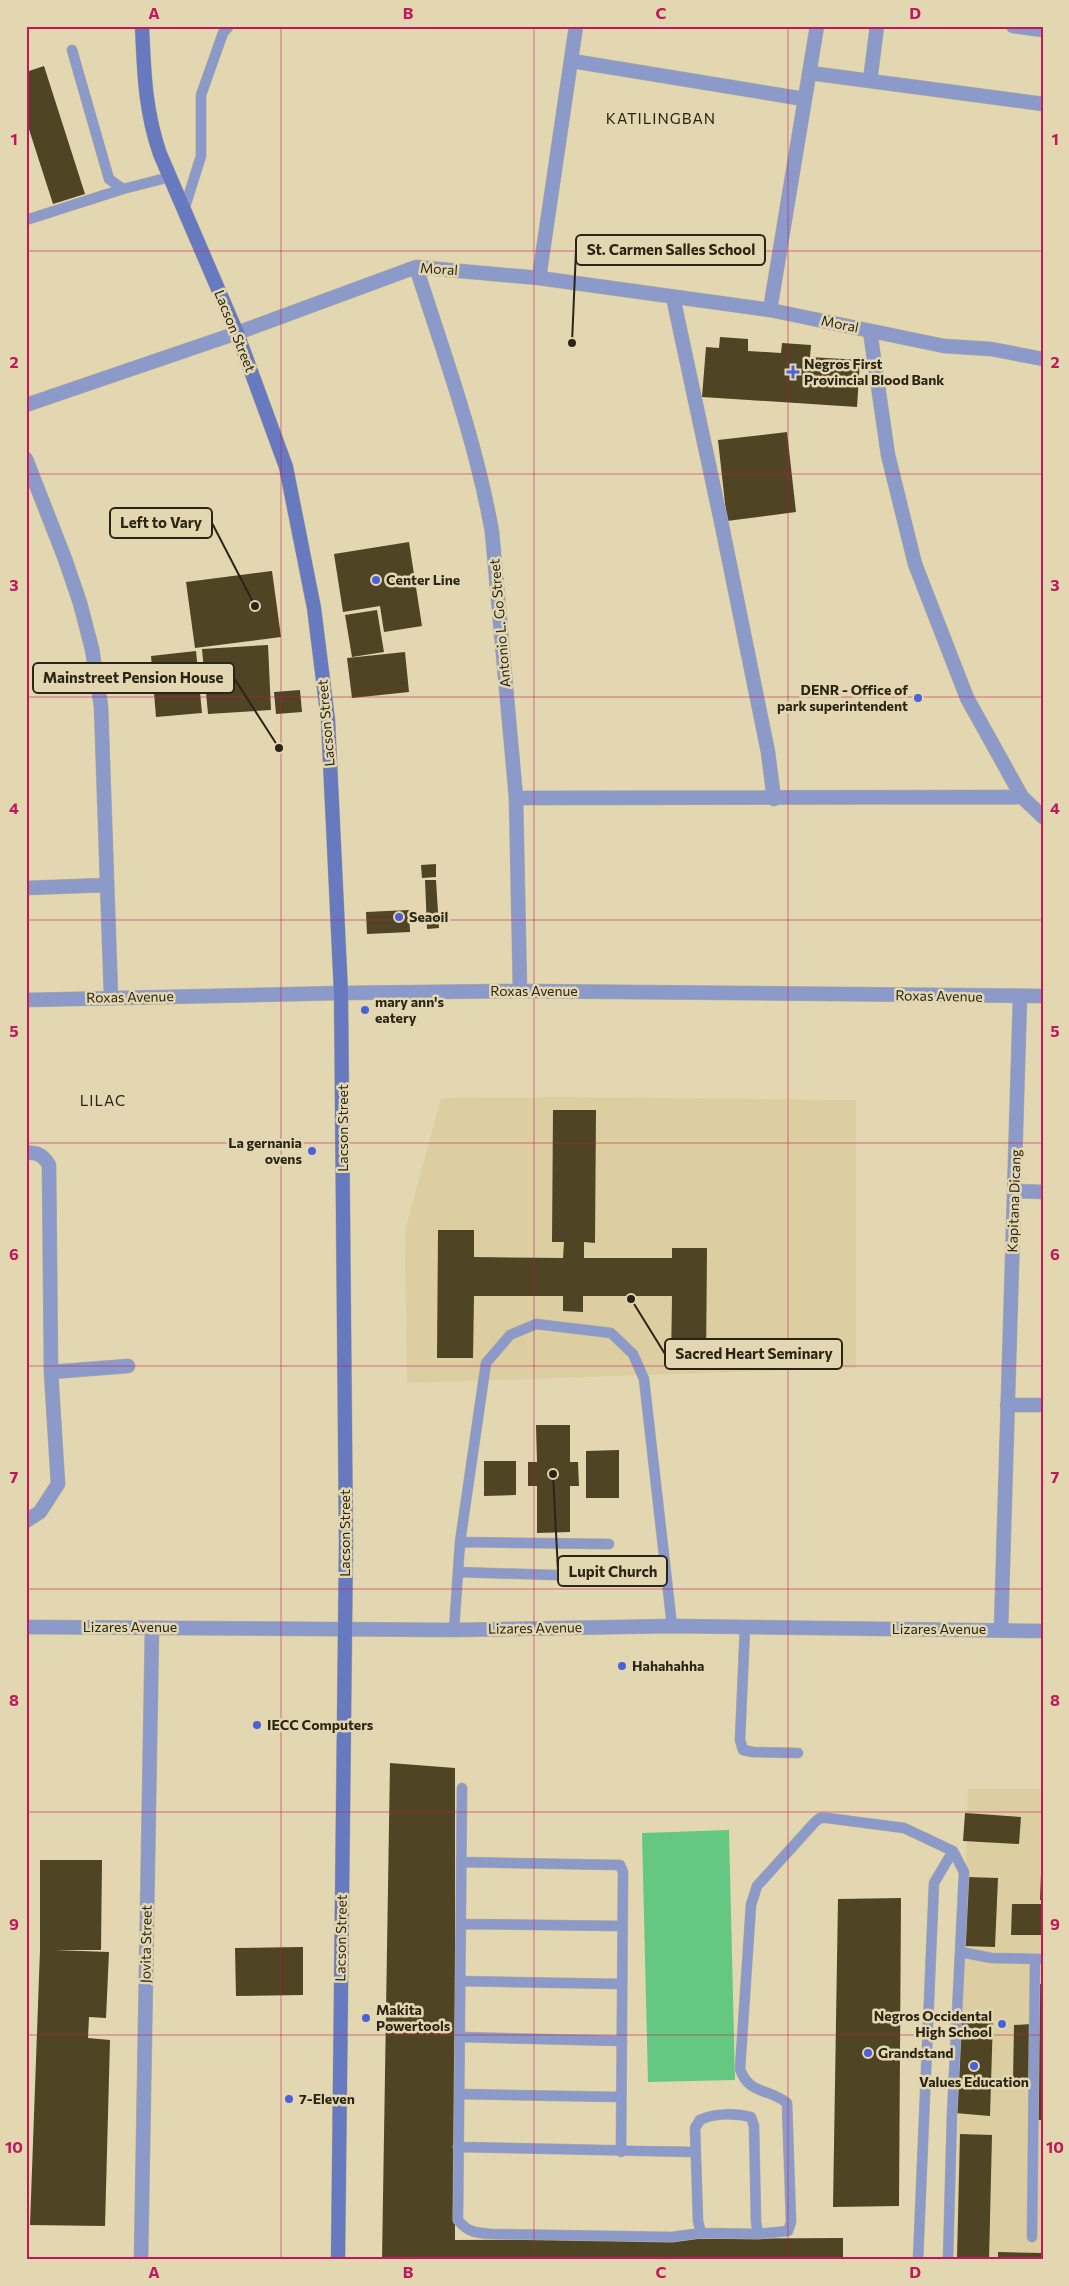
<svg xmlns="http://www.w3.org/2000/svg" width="1069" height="2286" font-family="Commissioner,sans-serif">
  <rect width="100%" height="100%" fill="#e3d7b1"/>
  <path fill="#ddcea1" d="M561,1097L856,1100V1368L407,1383L405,1231L441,1098Z
    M968,1789H1043V2260H955Z"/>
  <path fill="#64c882" d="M729,1830L735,2080L648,2082L642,1833Z"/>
  <path fill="#4f4423" d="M44,66L85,194L53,204L26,120V72Z
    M720,337L748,339V351L781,353L782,343L811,345L810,357L860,360L857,407L702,397L706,347L719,348Z
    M787,432L796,512L727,521L718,440Z
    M409,542L422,626L384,632L380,606L343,612L334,554Z
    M272,571L281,637L195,648L186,582Z
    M377,610L384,652L352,657L345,615Z
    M268,645L271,710L208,714L202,649Z
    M196,651L202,713L156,717L151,656Z
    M405,652L409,692L352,698L347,658Z
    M300,690L302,712L276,714L274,692Z
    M436,864V877L422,878L421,865Z
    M425,880H436L439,928L427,929Z
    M409,910L410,932L367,934L366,912Z
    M553,1110H596L595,1243L584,1242V1258H672V1248H707L706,1363H671L672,1296H583V1312L563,1311V1296H474L473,1358H437L438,1230H474V1257L563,1258L564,1242H552Z
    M536,1425H570V1462H578L579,1486H570V1532L537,1533V1486H528V1462H537Z
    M619,1450V1498H586V1451Z
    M484,1461H516V1495L484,1496Z
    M390,1763L455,1768V2240L843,2238V2260H382Z
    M965,1813L1021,1817L1019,1844L963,1841Z
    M40,1860H102L101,1950H54L109,1952L106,2018L89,2017L88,2038L110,2040L105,2226L30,2225L40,1950Z
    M1041,1874H1043V1900H1040Z
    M968,1877L998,1878L995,1947L964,1946Z
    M901,1898L899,2206L833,2207L838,1899Z
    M1012,1904H1043V1935H1011Z
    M303,1947V1995L236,1996L235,1948Z
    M1039,1984H1043V2120H1037Z
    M959,2017L993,2018L990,2116L955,2113Z
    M1031,2024L1030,2082L1013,2081L1014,2025Z
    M960,2134L992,2135L989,2260H957Z
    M998,2252L1043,2253V2260H998Z"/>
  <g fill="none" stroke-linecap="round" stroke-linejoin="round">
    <g stroke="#beb392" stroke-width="11">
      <path id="service" d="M72,50L109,179L123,189L170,177
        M184,210L201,156V95L223,33L229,26
        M26,220L123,189
        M460,1542L486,1363L510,1335L536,1324L611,1333L633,1354L644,1379L672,1626
        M458,1572L460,1542L609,1544
        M745,1627L740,1740L743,1750L753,1752L798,1753
        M454,1630L458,1572L615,1577
        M462,1788L458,2220C468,2233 477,2233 493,2234L672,2237L701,2233L758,2234L788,2231L791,2222L787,2103C769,2088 749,2095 740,2069L751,1905L757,1886L815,1822L820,1818H827L904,1828L953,1851L964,1872L952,2114L948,2260
        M461,1862L620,1865L623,1872L621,2152
        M461,1924L622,1926
        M961,1952L991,1958L1043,1959
        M460,1981L622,1984
        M460,2037L622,2041
        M459,2094L621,2097
        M458,2147L696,2152
        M701,2233L698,2221L695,2128L700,2120C714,2113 736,2113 751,2117L754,2126L756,2222L758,2234
        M1032,2237L1035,1959
        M918,2260L934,1883L953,1851"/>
    </g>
    <g stroke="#beb392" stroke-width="15">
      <path id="minor" d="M1013,26L1043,30
        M572,61L804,99
        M810,73L1043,104
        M870,81L877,26
        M416,267C444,354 476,441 492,532L516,798L520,991
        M539,278L576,26
        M673,297L722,526L768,752L774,799
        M770,310L817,26
        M870,331L888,455L915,564L967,698L1022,797L1043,817
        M26,405L237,333L416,267L539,278L770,310L944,346L991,349L1043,359
        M26,459L65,559L80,603L92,649L101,706L111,997
        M516,798L1022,797
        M26,888L107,885
        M26,1000L341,993
        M26,1153C37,1152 43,1155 49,1165L51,1372L58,1484L40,1512L26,1521
        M1014,1191L1043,1192
        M51,1372L128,1366
        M1007,1405H1043
        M1001,1629L1020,997
        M141,2260L152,1628"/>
    </g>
    <g stroke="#beb392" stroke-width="15">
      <path id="tertiary" d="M341,993L520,991L1043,996
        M26,1627L454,1630L672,1626L1043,1631"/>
    </g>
    <g stroke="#beb392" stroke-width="15">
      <path id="secondary" d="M142,26C144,72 145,111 160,154L237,333L286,467L314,608L328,720L341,993L346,1542L338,2260"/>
    </g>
    <use href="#service" stroke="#8c9ac9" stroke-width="10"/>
    <use href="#minor" stroke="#8c9ac9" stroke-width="14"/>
    <use href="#tertiary" stroke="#8c9ac9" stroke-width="14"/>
    <use href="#secondary" stroke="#687abf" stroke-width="14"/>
  </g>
  <path fill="none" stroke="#c2185b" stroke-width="1" stroke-opacity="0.55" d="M281,26V2260M534,26V2260M788,26V2260M26,251H1043M26,474H1043M26,697H1043M26,920H1043M26,1143H1043M26,1366H1043M26,1589H1043M26,1812H1043M26,2035H1043"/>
  <g fill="#4c61d6" stroke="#e3d7b1" stroke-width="2">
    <path d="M790.5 364.5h5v5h5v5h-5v5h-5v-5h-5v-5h5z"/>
    <circle cx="376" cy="580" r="5"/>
    <circle cx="918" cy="698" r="5"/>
    <circle cx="399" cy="917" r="5"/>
    <circle cx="365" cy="1010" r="5"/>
    <circle cx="312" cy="1151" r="5"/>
    <circle cx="622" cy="1666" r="5"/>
    <circle cx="257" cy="1725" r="5"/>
    <circle cx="366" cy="2018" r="5"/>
    <circle cx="1002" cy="2024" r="5"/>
    <circle cx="868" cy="2053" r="5"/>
    <circle cx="974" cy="2066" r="5"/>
    <circle cx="289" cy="2099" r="5"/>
  </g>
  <g text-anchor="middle" stroke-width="5" stroke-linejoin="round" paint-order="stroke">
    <g font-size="14" fill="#2a2516" stroke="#e3d7b1">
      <text transform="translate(439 269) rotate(4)" y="5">Moral</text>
      <text transform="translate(840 324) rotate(12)" y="5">Moral</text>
      <text transform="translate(235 331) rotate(68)" y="5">Lacson Street</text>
      <text transform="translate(500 623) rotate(-95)" y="5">Antonio L. Go Street</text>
      <text transform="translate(326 723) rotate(-95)" y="5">Lacson Street</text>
      <text x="534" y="996">Roxas Avenue</text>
      <text transform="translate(939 996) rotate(1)" y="5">Roxas Avenue</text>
      <text transform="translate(130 997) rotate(-1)" y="5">Roxas Avenue</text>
      <text transform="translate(343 1128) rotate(-90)" y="5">Lacson Street</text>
      <text transform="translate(1014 1201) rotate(-88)" y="5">Kapitana Dicang</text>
      <text transform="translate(345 1533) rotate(-90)" y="5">Lacson Street</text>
      <text x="130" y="1632">Lizares Avenue</text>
      <text transform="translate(535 1628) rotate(-1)" y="5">Lizares Avenue</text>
      <text x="939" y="1634">Lizares Avenue</text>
      <text transform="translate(341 1938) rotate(-89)" y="5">Lacson Street</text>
      <text transform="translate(146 1944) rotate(-89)" y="5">Jovita Street</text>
    </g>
    <g font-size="14" font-weight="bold" fill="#2a2516" stroke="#e3d7b1" text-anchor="start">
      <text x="804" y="369">Negros First<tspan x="804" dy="16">Provincial Blood Bank</tspan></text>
      <text x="386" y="585">Center Line</text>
      <text x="908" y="695" text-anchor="end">DENR - Office of<tspan x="908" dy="16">park superintendent</tspan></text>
      <text x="409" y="922">Seaoil</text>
      <text x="375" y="1007">mary ann's<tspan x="375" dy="16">eatery</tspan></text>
      <text x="302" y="1148" text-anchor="end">La gernania<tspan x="302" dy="16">ovens</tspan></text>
      <text x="632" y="1671">Hahahahha</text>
      <text x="267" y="1730">IECC Computers</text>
      <text x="376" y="2015">Makita<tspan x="376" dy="16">Powertools</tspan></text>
      <text x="992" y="2021" text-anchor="end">Negros Occidental<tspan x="992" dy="16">High School</tspan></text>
      <text x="878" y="2058">Grandstand</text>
      <text x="974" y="2087" text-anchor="middle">Values Education</text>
      <text x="299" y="2104">7-Eleven</text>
    </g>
    <g font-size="15" letter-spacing="1" fill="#2a2516" stroke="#e3d7b1">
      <text x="661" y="124">KATILINGBAN</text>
      <text x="103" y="1106">LILAC</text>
    </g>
  </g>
  <path fill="none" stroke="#2a2516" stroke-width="2" d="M572 343L576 250M255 606L212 523M279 748L234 678M631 1299L665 1354M553 1474L558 1571"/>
  <g fill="#2a2516" stroke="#e3d7b1" stroke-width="2">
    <circle cx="572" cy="343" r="5"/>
    <circle cx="255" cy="606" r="5"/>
    <circle cx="279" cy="748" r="5"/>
    <circle cx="631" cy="1299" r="5"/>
    <circle cx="553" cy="1474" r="5"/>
  </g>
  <g fill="#e3d7b1" stroke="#2a2516" stroke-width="2">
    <rect x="576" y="235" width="189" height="30" rx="5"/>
    <rect x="110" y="508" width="102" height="30" rx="5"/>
    <rect x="33" y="663" width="201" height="30" rx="5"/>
    <rect x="665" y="1339" width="177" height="30" rx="5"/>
    <rect x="558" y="1556" width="109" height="30" rx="5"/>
  </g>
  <g font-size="15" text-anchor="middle" font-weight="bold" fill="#2a2516">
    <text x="671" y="255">St. Carmen Salles School</text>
    <text x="161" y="528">Left to Vary</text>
    <text x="133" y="683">Mainstreet Pension House</text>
    <text x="754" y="1359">Sacred Heart Seminary</text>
    <text x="613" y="1577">Lupit Church</text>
  </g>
  <rect width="1069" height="2286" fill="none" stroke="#e3d7b1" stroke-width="55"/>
  <rect x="28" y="28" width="1014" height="2230" fill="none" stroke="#c2185b" stroke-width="2"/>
  <g font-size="16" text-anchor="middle" font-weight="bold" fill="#c2185b">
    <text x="154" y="19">A</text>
    <text x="408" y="19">B</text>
    <text x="661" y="19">C</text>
    <text x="915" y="19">D</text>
    <text x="14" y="145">1</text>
    <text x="1055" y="145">1</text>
    <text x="14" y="368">2</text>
    <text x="1055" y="368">2</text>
    <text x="14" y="591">3</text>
    <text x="1055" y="591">3</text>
    <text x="14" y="814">4</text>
    <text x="1055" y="814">4</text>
    <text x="14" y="1037">5</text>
    <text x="1055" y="1037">5</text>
    <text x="14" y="1260">6</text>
    <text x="1055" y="1260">6</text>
    <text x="14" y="1483">7</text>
    <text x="1055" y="1483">7</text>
    <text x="14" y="1706">8</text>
    <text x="1055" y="1706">8</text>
    <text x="14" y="1930">9</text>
    <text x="1055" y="1930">9</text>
    <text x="14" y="2153">10</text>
    <text x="1055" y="2153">10</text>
    <text x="154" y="2278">A</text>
    <text x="408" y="2278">B</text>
    <text x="661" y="2278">C</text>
    <text x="915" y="2278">D</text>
  </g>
</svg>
